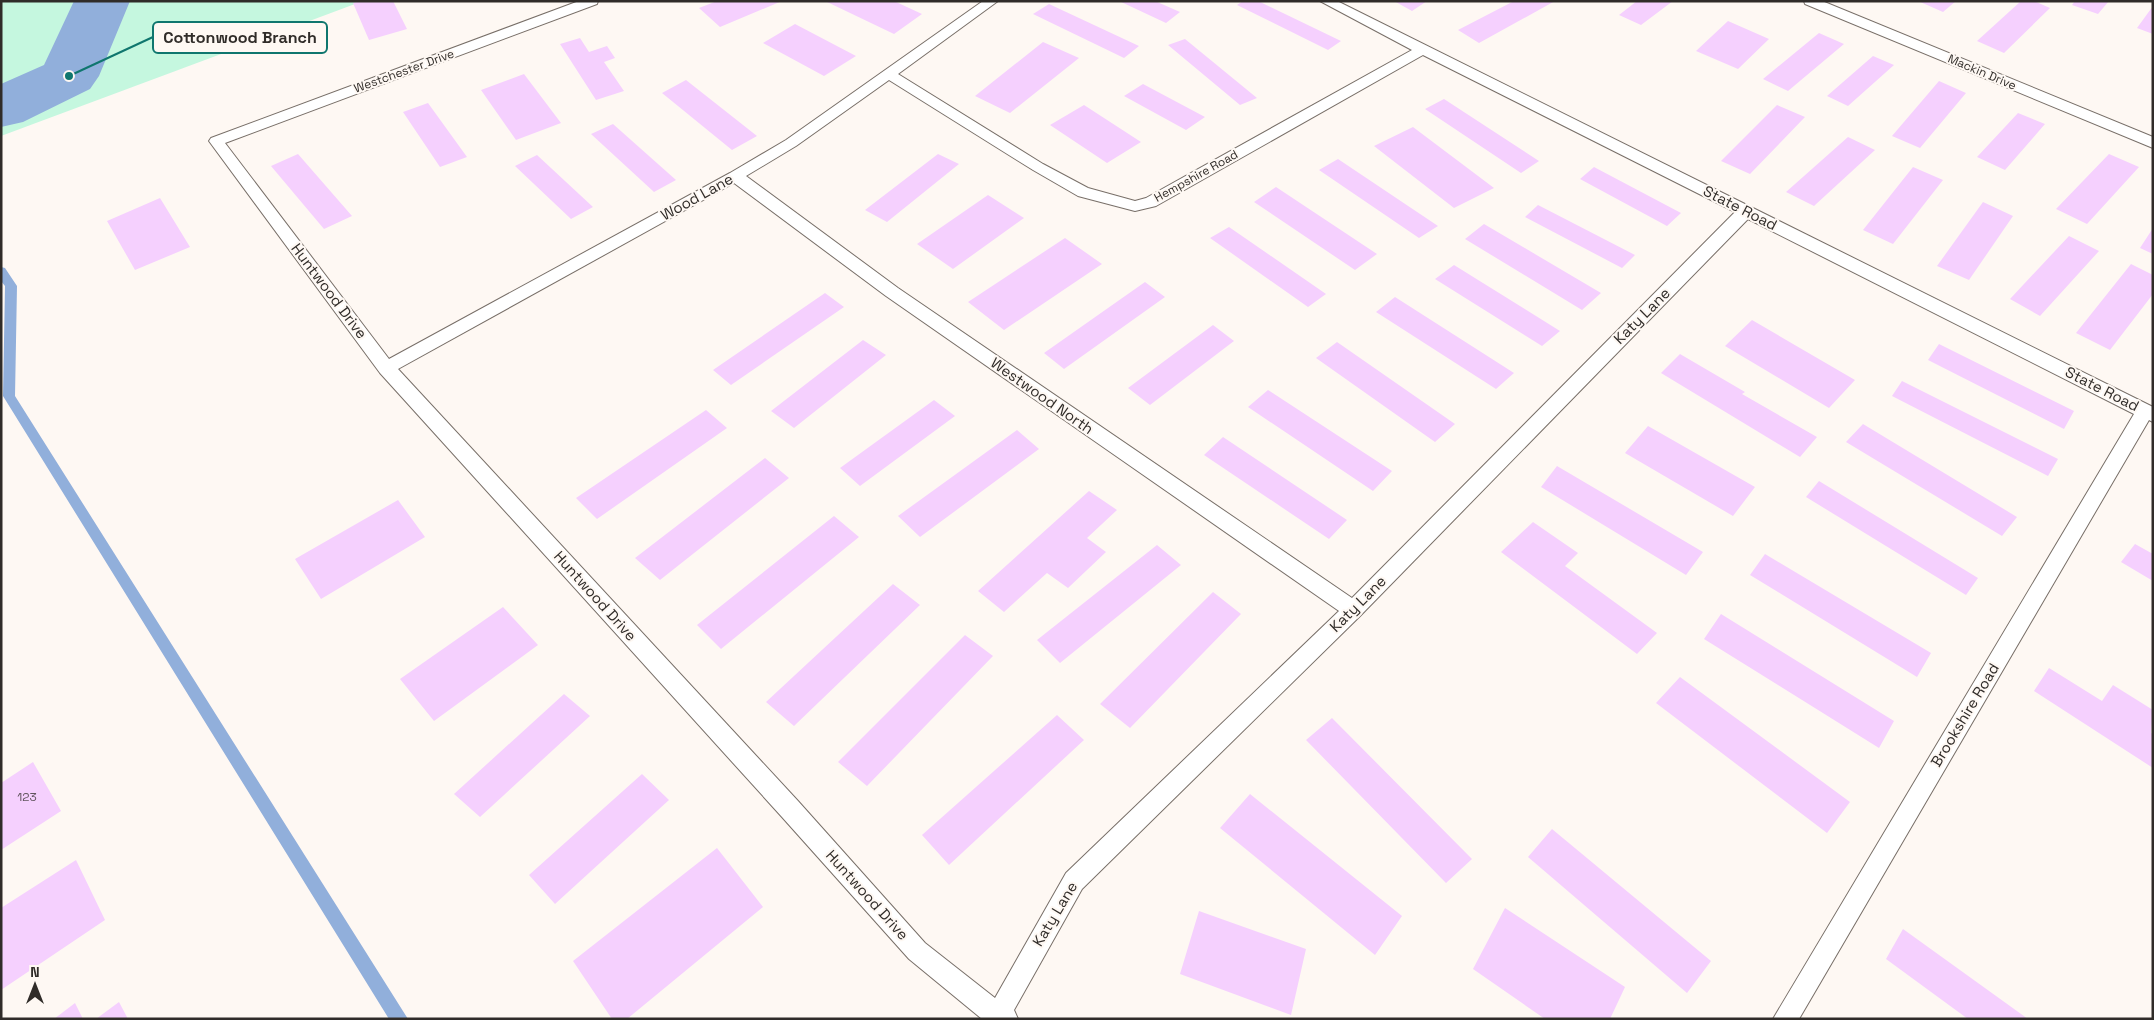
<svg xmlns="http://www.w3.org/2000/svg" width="2154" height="1020" font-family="'Space Grotesk',sans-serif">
  <rect width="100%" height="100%" fill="#fef8f3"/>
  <path fill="#c5f7df" d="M1,1H363L1,136Z"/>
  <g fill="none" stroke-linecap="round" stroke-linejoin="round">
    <path fill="#91afdb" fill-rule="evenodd" d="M1,267L5,268L17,286L15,396L408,1019H389L3,396L5,286L1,281Z"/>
    <path fill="#91afdb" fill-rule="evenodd" d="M74,1H130L99,76L90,89L23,122L1,127V84L44,65Z"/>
  </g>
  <path fill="#f5d0fe" d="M359,1H393L407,29L369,40L353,3Z
    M717,1H782L720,27L699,8Z
    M825,1H894L922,14L894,34Z
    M1119,1H1155L1180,12L1166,23Z
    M1243,1H1258L1341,41L1328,50L1237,5Z
    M1394,1H1427L1412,11Z
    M1514,1H1555L1479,43L1458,30Z
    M1637,1H1673L1641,25L1619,15Z
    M1918,1H1956L1943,12Z
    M2021,1H2034L2050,8L2004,53L1977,41Z
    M2075,1H2109L2098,14L2072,5Z
    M1049,4L1139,46L1124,58L1033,14Z
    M2153,6V34L2137,28Z
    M1728,21L1769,39L1738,69L1696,51Z
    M795,24L856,56L824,76L763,43Z
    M1819,33L1844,44L1788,91L1763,79Z
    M580,38L589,52L607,46L615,58L604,62L624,91L596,100L560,44Z
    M1185,39L1257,98L1240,105L1168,45Z
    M1043,42L1079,58L1010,113L975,96Z
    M1873,56L1894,65L1848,106L1827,96Z
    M524,74L561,123L516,140L481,90Z
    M686,80L757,136L732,150L662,93Z
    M1939,81L1966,93L1920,148L1892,136Z
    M1143,84L1205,117L1186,130L1124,96Z
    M1444,99L1539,161L1521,173L1425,109Z
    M428,103L467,157L440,167L403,112Z
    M1084,105L1141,142L1107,163L1050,125Z
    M1777,105L1805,117L1750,174L1721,161Z
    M2018,113L2045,124L2005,170L1977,157Z
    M613,124L676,180L654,192L591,134Z
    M1413,127L1494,188L1454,208L1374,146Z
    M1848,137L1875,150L1814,206L1786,192Z
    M298,154L352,216L324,229L271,166Z
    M938,154L959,164L887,222L865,210Z
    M2109,154L2139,167L2087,224L2056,209Z
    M537,155L593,207L571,219L515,166Z
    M1338,159L1438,226L1419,238L1319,170Z
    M1594,167L1681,213L1667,226L1580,179Z
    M1913,167L1943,180L1893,244L1863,230Z
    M1276,187L1377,254L1355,270L1254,202Z
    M988,195L1024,218L953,269L917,244Z
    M160,198L190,247L135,270L107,221Z
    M1983,202L2013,216L1969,280L1937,266Z
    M1538,205L1635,255L1622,268L1525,217Z
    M1484,224L1601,293L1582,310L1465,239Z
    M1229,227L1326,294L1308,307L1210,238Z
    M2153,228V254L2140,248Z
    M2069,236L2099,251L2040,316L2010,299Z
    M1065,238L1102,264L1004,330L968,302Z
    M2131,264L2153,275V294L2110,350L2076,333Z
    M1454,265L1560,331L1542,346L1435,279Z
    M1145,282L1165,297L1064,369L1044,353Z
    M825,293L844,307L731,385L713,370Z
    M1395,297L1514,373L1496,389L1376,312Z
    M1752,320L1855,380L1829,408L1725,346Z
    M1213,325L1234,341L1150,405L1128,388Z
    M863,340L886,355L794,428L771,411Z
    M1337,342L1455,424L1435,442L1316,358Z
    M1939,344L2074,411L2064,429L1928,360Z
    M1680,354L1745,392L1742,394L1817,437L1800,457L1661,373Z
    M1902,381L2058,459L2048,476L1892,396Z
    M1268,390L1392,471L1373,491L1248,407Z
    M934,400L955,416L860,486L840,468Z
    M706,410L727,428L597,519L576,498Z
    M1863,424L2017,517L2002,536L1846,442Z
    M1648,426L1755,487L1733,516L1625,453Z
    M1017,430L1039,449L920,537L898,516Z
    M1223,437L1347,520L1329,539L1204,455Z
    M765,458L789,478L660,580L635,558Z
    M1557,466L1703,552L1686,575L1541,487Z
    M1819,481L1978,578L1966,595L1806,497Z
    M1089,491L1117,510L1087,538L1106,552L1068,588L1047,573L1004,612L978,591Z
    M398,500L425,537L321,599L295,559Z
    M834,516L859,537L721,649L697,625Z
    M1533,522L1578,553L1565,566L1657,633L1637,654L1501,552Z
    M2135,544L2153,554V581L2121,562Z
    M1157,545L1181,565L1060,663L1037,640Z
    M1765,554L1931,653L1917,677L1750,575Z
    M893,584L920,605L794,726L766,702Z
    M1213,592L1241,614L1130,728L1100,704Z
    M503,607L538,645L434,721L400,679Z
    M1721,614L1894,721L1879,748L1704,639Z
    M965,635L993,656L867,786L838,762Z
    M2049,668L2102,701L2113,685L2153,710L2151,733L2153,734V768L2034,691Z
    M1680,677L1850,802L1827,833L1656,703Z
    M564,694L590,716L480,817L454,794Z
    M1057,715L1084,740L949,865L922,835Z
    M1332,718L1472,859L1446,883L1306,740Z
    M33,762L61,811L1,850V783Z
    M642,774L669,800L555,904L529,875Z
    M1250,794L1402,916L1375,955L1220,828Z
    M1552,829L1711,961L1687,993L1528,857Z
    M717,848L763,907L627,1019H612L573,961Z
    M76,860L105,920L1,990V908Z
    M1505,908L1625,987L1610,1019H1545L1473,969Z
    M1199,911L1306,949L1291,1015L1180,974Z
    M1903,929L2028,1019H1968L1886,959Z
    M119,1002L128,1019H96Z
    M75,1003L83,1019H54Z"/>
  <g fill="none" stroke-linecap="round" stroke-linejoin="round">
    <g stroke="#786f68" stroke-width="2">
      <path id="lane" d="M579,1H598L597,4L225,143L389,359L730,173L786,140L983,1H998L898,74L1043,164L1088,188L1135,201L1146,198L1412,50L1320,1H1337L2153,407V422L2149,420L1799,1019H1773L2134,414L1748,219L1360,616L1082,889L1014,1010L1018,1019H982L909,959L782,817L380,373L209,141L211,138ZM1423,55L1735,212L1352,598L898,288L746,176L796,146L889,80L1033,170L1078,196L1135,211L1156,206ZM734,183L886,296L1339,611L1066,873L995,998L925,943L798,801L398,369Z
        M1804,1H1822L2153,137V148L1805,4Z"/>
    </g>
    <use href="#lane" fill="#fff" fill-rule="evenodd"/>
  </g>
  <g text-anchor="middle" stroke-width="4" stroke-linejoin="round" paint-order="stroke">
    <g font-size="12" fill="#302c29" stroke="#fef8f3">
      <text transform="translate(404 71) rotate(-20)" y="4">Westchester Drive</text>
      <text transform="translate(1982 72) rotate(23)" y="4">Mackin Drive</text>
      <text transform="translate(1196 176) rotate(-29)" y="4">Hempshire Road</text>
    </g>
    <g font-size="12" fill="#61555e">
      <text x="27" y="801">123</text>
    </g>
    <g font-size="15" fill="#302c29" stroke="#fef8f3">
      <text transform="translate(697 197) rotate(-29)" y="5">Wood Lane</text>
      <text transform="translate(1740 208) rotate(27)" y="5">State Road</text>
      <text transform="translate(329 291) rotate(53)" y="5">Huntwood Drive</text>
      <text transform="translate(1642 316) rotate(-45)" y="5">Katy Lane</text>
      <text transform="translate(2102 389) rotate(27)" y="5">State Road</text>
      <text transform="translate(1042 396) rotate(35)" y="5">Westwood North</text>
      <text transform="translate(595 596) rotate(48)" y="5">Huntwood Drive</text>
      <text transform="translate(1358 604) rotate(-45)" y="5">Katy Lane</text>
      <text transform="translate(1965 715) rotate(-59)" y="5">Brookshire Road</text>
      <text transform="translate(867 895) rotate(48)" y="5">Huntwood Drive</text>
      <text transform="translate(1055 914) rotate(-59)" y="5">Katy Lane</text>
    </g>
  </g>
  <path fill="none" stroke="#0f766e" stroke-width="2" d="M69 76L153 37"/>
  <circle fill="#0f766e" stroke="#fef8f3" stroke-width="2" cx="69" cy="76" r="5"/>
  <rect fill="#fef8f3" stroke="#0f766e" stroke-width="2" x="153" y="22" width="174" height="31" rx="5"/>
  <g font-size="16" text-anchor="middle" font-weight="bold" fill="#302c29">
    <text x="240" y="43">Cottonwood Branch</text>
  </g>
  <rect width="2154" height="1020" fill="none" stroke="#302c29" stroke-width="5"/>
  <g transform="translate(35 985)" stroke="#fef8f3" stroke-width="4" paint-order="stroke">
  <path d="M0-4L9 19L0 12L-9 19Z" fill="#302c29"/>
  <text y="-8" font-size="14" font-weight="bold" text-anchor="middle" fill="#302c29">N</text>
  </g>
</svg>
